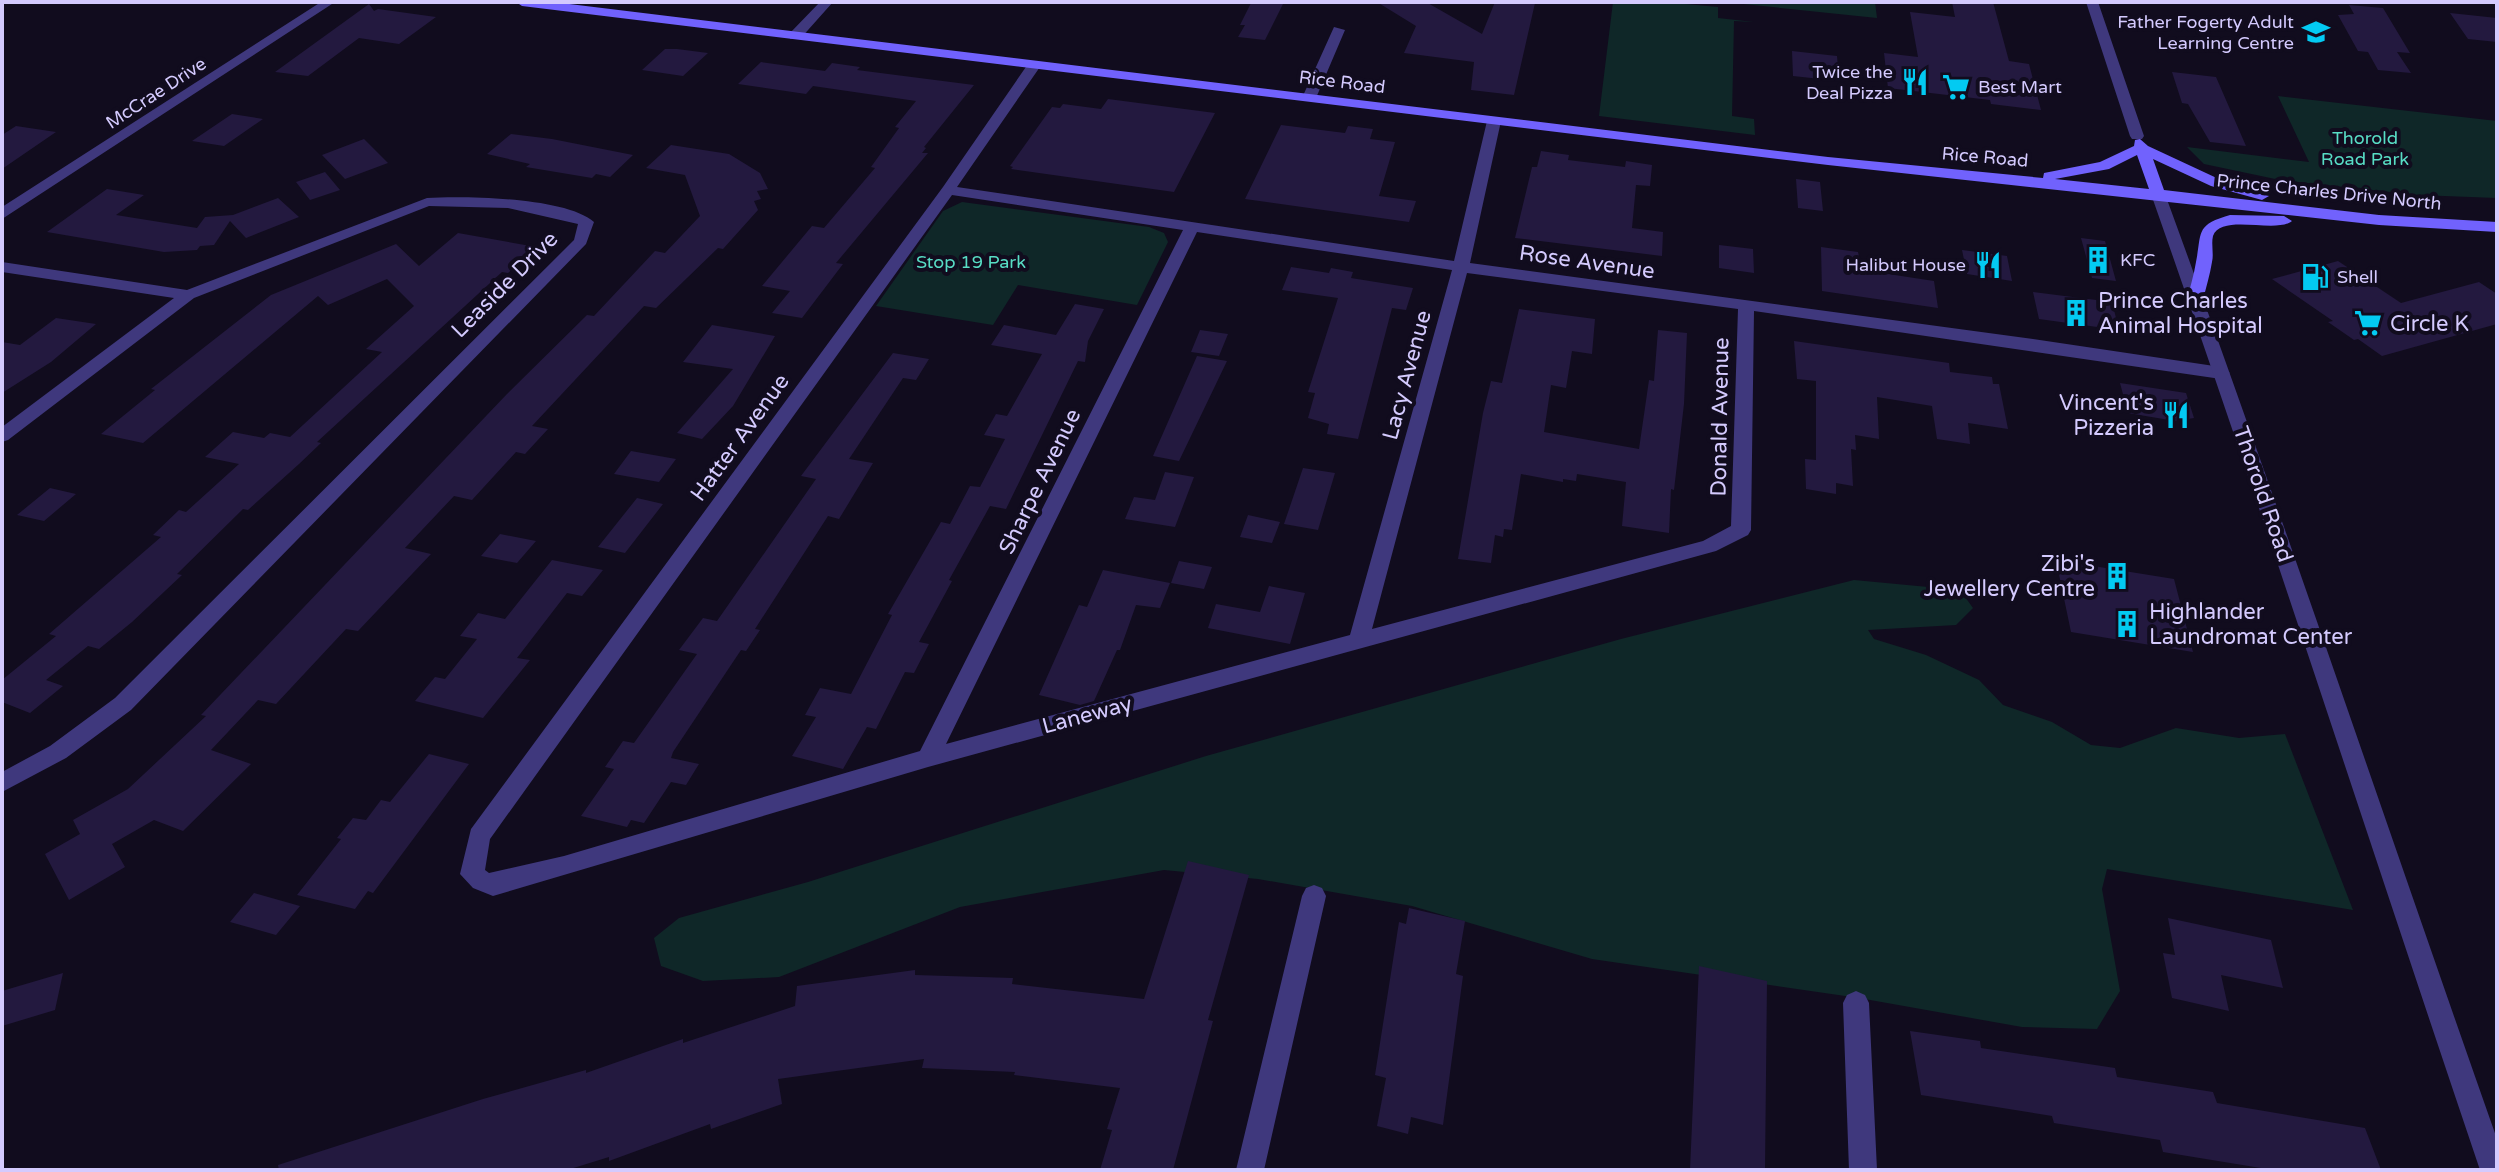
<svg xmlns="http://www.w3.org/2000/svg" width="2499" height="1172" font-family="'Varela Round',sans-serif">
  <rect width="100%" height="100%" fill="#110c1e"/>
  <path fill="#0f2728" d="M1613,2H1664L1718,7V18L1754,22L1734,21L1732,116L1754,119L1755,135L1599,116Z
    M1724,2H1875L1877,18Z
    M2278,96L2497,121V198L2418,195L2280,180L2204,164L2187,147L2309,162Z
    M962,202L1149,227L1164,233L1168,242L1137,305L1018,285L993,325L876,306L943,211Z
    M1854,580L1960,590L1973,608L1956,625L1868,630L1874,639L1926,655L1979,680L2003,705L2052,722L2091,745L2120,748L2176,728L2239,738L2285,734L2353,910L2107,869L2102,889L2120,991L2097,1029L2022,1027L1859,998L1592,959L1412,906L1258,879L1164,870L960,907L779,977L703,981L661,966L654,938L679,918L808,882L1206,756L1621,639Z"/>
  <path fill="#23193f" d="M1284,2L1265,40L1238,37L1245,25H1240L1251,3Z
    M1377,2H1426L1482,34L1495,2L1535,3L1514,95L1471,90L1474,62L1404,53L1416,26Z
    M1952,2H1993L2009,61L2029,64L2041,110L1991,104L1990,100L1888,88L1884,53L1918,57L1910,12L1955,17Z
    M369,4L374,11L378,9L436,17L399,44L359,38L308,76L275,72Z
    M2349,5L2383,8L2410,53L2397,52L2411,73L2378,70L2368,52L2358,51L2338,15L2354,14Z
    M2450,13L2497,18V42L2468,39Z
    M665,49H677L708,53L683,76L642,70Z
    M1792,51L1837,56L1839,81L1793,76Z
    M761,62L825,71L832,63L860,67L857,70L974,85L924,147L926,148L922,153H928L836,263L843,264L802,318L772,313L790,291L762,286L812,226L824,228L875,168L871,167L899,128L895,127L916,101L813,86L806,94L738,84Z
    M2172,72L2216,77L2246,146L2210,142L2188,104L2182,103Z
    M1108,99L1215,113L1174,192L1011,169L1013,167L1010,166L1052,107L1060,108L1063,104L1101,109Z
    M232,114L263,119L224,146L192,141Z
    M1281,125L1345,133L1348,126L1373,129L1370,139L1395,142L1379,196L1416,201L1409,222L1245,199Z
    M16,126L56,132L2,169V135Z
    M511,134L552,139L633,155L610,177L596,174L592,178L526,167L530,164L487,154Z
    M364,139L388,163L345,179L322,155Z
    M671,145L729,154L760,173L768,189L757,191L761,199L754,201L758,210L723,249L718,248L656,308L644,306L532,426L548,429L525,454L516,452L472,500L454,496L405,548L431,554L358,631L346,629L276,704L258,700L211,750L251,764L183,831L154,820L112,844L125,867L69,900L45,854L80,834L73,820L128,789L206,716L201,715L507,394L587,315L594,316L655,251L665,253L700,216L685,175L646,168Z
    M1541,151L1569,155L1568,160L1625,167L1626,161L1652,165L1650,186L1636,185L1632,228L1663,232L1662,256L1515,238L1532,167H1537Z
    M325,172L340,190L310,200L296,182Z
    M1796,179L1820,182L1823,211L1798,208Z
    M107,189L144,195L116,215L197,228L205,217L233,215L278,198L299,217L246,238L230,221L214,245L200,246L197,250L164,252L47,232Z
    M458,233L536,247L508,273L502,272L317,442L321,443L299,464L248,510L243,509L177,574L182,575L132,622L99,649L88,646L46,680L63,686L30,713L2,702V680L56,636L49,634L161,537L153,535L179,510L186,512L239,464L205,457L233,432L264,438L270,433L290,437L382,352L366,349L414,306L387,279L328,305L318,296L143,443L101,434L155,390L151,389L271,295L396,244L419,266Z
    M2081,238L2105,241L2116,281L2092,278Z
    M1719,245L1753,249L1754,273L1719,268Z
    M1821,247L1858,252L1862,270L1934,281L1938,308L1822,291Z
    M1962,250L2007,256L2012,281L1967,274Z
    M2338,261L2401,303L2479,282L2497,294V324L2382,356L2358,339L2354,340L2328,322L2333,321L2272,279Z
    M1291,267L1329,273L1331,268L1353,272L1351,278L1413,288L1406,310L1392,308L1358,439L1327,434L1329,424L1308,418L1315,393L1308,392L1338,298L1282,290Z
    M2033,292L2112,302L2119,330L2039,319Z
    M1075,304L1104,309L1088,341L1085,362L1078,361L1006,509L990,506L949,580L952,581L919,642L929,644L914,673L905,672L876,729L867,727L843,769L792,756L816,717L805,715L820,688L851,694L892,615L888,614L941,522L950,524L970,486L980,487L1005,439L984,435L996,414L1007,416L1042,354L991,345L1004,325L1056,335Z
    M1519,309L1595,319L1592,354L1572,351L1566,388L1551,385L1544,432L1639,449L1649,380L1654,381L1658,330L1687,333L1684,404L1674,490L1671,489L1669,533L1622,526L1626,482L1577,474L1576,481L1563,479V482L1521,474L1512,530L1504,529L1503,537L1495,535L1491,563L1458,559L1483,413L1491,381L1502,383Z
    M56,318L96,324L51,362L2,393V342L20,345Z
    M712,325L775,336L733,406L702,439L677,433L733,369L683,362Z
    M1200,330L1228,334L1219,356L1191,352Z
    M1794,341L1949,363L1950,372L1992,377L1993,384H1999L2008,429L1968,423L1970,444L1937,439L1932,406L1877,397L1879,439L1855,435L1856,450L1851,449L1853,486L1836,483V494L1806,489L1805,459L1816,460V381L1797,379Z
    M893,353L929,359L916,380L903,378L849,459L873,463L839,519L828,516L755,629L760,630L746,651L741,650L673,752L671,758L699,764L686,785L671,782L644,823L631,820L627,827L581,816L614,769L605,767L623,741L634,743L697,654L679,650L703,618L717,621L816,479L801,476Z
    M1197,356L1227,361L1179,461L1153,456Z
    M2120,383L2186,393L2194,418L2175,421L2128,413Z
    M631,451L676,459L659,482L614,474Z
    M1303,468L1335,473L1318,530L1284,524Z
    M1165,472L1194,477L1175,527L1125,519L1134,497L1155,500Z
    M50,488L76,494L44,521L17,515Z
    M637,498L663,504L625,553L598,547Z
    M1248,515L1280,522L1272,543L1240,537Z
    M500,534L536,541L517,563L481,556Z
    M552,560L603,570L582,596L567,593L517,658L530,660L483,718L415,701L435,677L445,679L477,639L460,636L478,613L505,619Z
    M2056,560L2174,579L2193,652L2071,632Z
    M1179,561L1212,567L1204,589L1171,583Z
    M1103,570L1170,583L1160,608L1136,605L1120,650H1117L1094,701L1080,705L1039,695L1079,605L1087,607Z
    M1269,586L1305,593L1290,644L1208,628L1216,604L1260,612Z
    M429,754L469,764L373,893L368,891L355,909L297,895L341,839L337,838L353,818L366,820L381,800L390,802Z
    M1188,861L1249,875L1208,1020L1213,1021L1173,1170H1100L1112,1130L1107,1129L1120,1088L1014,1075L1015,1072L922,1068L924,1059L778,1079L782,1104L711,1129L710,1124L609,1161V1157L567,1170H279L278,1165L483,1099L586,1070V1073L683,1039V1043L795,1006L797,986L915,970V975L1013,978L1012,984L1144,999Z
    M254,893L300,906L276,935L230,922Z
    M1409,908L1465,921L1456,974L1463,976L1443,1125L1411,1117L1408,1134L1377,1126L1386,1078L1375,1075L1399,922L1406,924Z
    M2168,918L2271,940L2283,988L2221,975L2229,1011L2172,998L2163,953L2175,955Z
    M1699,966L1767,981L1765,1170H1690Z
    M63,973L55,1010L2,1026V991Z
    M1910,1031L1980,1041L1981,1048L2115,1068L2117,1077L2213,1092L2217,1103L2365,1128L2381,1170H2273L2163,1152L2160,1140L2054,1123L2052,1116L1921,1095Z"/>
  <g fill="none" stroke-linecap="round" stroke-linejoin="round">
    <path fill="#3f387d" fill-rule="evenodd" d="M321,2H335L2,219V207Z
      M820,2H833L800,39H790V33Z
      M1334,27L1345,30L1316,98L1304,101L1302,98Z
      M1030,61L1042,64L957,187L1454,261L1487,121L1494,117L1501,121L1470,263L2033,339L2221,367L2230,373L2221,379L1754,311L1751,530L1748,535L1716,551L928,767L493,896L473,888L460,874L471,829L943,187ZM952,195L1183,230L920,751L564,856L489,873L485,870L490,839ZM1197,232L1452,270L1350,635L946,744ZM1467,273L1738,309L1731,526L1703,541L1372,629Z
      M427,198C465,196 565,197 594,222L586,244L131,710L66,758L2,792V772L50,746L115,698L574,240L578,224L508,208L429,206L194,298L8,440L2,442V427L174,298L2,272V262L187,290Z
      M1314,885L1322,888L1326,896L1264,1170H1236L1302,896L1306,888Z
      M1856,991L1865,995L1869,1003L1877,1170H1849L1843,1003L1847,995Z"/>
    <path fill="#3f387d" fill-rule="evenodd" d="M2086,2H2098L2144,136L2142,139H2132L2130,136Z
      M2158,190L2165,194C2280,508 2386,824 2497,1139V1170H2480C2370,845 2265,518 2151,194Z"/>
    <path fill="#7162fd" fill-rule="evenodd" d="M516,2H553L1828,157L2043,178L2044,173L2100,162L2134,146L2135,140L2140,139L2148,146L2221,180L2269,196L2262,200L2211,186L2153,159L2164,190L2379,215L2497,222V232L2379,225L1828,165L522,6ZM2137,155L2149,189L2055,179L2109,169Z
      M2230,215L2284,216L2292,221C2276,234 2221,213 2213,236C2211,244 2214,254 2212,262C2210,275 2206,287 2203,300L2195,305L2189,303L2187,300C2190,287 2194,275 2196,262C2202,232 2195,225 2230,215Z"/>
  </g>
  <defs>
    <g id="school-bare" transform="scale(2.16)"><path d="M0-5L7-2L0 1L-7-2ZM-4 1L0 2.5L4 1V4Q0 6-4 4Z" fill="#03caf2" stroke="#110c1e" stroke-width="2.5" paint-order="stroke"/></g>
    <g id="restaurant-bare" transform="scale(2.16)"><path d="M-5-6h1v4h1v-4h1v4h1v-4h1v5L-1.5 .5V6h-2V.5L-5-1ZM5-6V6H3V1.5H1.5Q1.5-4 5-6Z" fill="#03caf2" stroke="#110c1e" stroke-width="2.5" paint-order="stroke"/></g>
    <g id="supermarket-bare" transform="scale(2.16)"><path d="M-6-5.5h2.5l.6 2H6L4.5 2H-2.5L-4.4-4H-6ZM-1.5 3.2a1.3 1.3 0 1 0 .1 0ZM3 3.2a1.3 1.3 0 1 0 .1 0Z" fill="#03caf2" stroke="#110c1e" stroke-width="2.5" paint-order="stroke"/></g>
    <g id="building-bare" transform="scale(2.16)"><path d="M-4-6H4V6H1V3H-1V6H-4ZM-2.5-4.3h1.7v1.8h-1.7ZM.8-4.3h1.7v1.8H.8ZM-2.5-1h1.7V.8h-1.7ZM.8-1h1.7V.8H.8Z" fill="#03caf2" stroke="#110c1e" stroke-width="2.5" paint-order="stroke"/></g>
    <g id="fuel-bare" transform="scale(2.16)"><path d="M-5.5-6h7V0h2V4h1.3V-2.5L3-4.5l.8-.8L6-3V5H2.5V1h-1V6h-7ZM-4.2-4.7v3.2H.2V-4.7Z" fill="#03caf2" stroke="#110c1e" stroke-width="2.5" paint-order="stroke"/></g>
  </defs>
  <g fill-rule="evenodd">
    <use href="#school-bare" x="2316" y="32"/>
    <use href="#restaurant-bare" x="1915" y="82"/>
    <use href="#supermarket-bare" x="1956" y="87"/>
    <use href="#building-bare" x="2098" y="260"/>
    <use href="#restaurant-bare" x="1988" y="265"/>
    <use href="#fuel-bare" x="2315" y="277"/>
    <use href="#building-bare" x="2076" y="313"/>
    <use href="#supermarket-bare" x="2368" y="323"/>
    <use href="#restaurant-bare" x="2176" y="415"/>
    <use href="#building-bare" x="2117" y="576"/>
    <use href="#building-bare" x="2127" y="624"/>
  </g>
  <g text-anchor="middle" stroke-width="8" stroke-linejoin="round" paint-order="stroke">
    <g font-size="18" fill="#d4cafe" stroke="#110c1e" text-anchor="end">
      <text x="2294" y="28">Father Fogerty Adult<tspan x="2294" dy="21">Learning Centre</tspan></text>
      <text x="1893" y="78">Twice the<tspan x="1893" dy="21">Deal Pizza</tspan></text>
      <text x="1978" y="93" text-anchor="start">Best Mart</text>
      <text x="2120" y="266" text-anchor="start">KFC</text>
      <text x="1966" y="271">Halibut House</text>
      <text x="2337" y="283" text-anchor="start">Shell</text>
    </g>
    <g font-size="18" fill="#d4cafe" stroke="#110c1e">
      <text transform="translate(1342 82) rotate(7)" y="6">Rice Road</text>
      <text transform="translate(156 93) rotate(-33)" y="6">McCrae Drive</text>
      <text transform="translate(1985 157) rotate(5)" y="6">Rice Road</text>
      <text transform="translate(2329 192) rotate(6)" y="6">Prince Charles Drive North</text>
    </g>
    <g font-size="18" fill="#58ddc5" stroke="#110c1e">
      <text x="2365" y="144">Thorold<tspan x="2365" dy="21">Road Park</tspan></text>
      <text x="971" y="268">Stop 19 Park</text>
    </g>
    <g font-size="22" fill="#d4cafe" stroke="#110c1e">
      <text transform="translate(1587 261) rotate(8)" y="8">Rose Avenue</text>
      <text transform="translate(504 284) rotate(-45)" y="8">Leaside Drive</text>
      <text transform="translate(1406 375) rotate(-75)" y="8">Lacy Avenue</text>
      <text transform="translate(1719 417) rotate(-89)" y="8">Donald Avenue</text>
      <text transform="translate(739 437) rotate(-54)" y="8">Hatter Avenue</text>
      <text transform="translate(1039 481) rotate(-64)" y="8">Sharpe Avenue</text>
      <text transform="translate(2264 494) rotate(71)" y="8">Thorold Road</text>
      <text transform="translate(1087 714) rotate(-15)" y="8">Laneway</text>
    </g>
    <g font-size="22" fill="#d4cafe" stroke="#110c1e" text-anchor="start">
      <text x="2098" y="308">Prince Charles<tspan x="2098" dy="25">Animal Hospital</tspan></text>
      <text x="2390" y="331">Circle K</text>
      <text x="2154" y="410" text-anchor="end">Vincent's<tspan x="2154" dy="25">Pizzeria</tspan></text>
      <text x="2095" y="571" text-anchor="end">Zibi's<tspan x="2095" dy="25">Jewellery Centre</tspan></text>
      <text x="2149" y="619">Highlander<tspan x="2149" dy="25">Laundromat Center</tspan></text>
    </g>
  </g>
  <rect width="2499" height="1172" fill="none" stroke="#d4cafe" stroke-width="8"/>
</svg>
